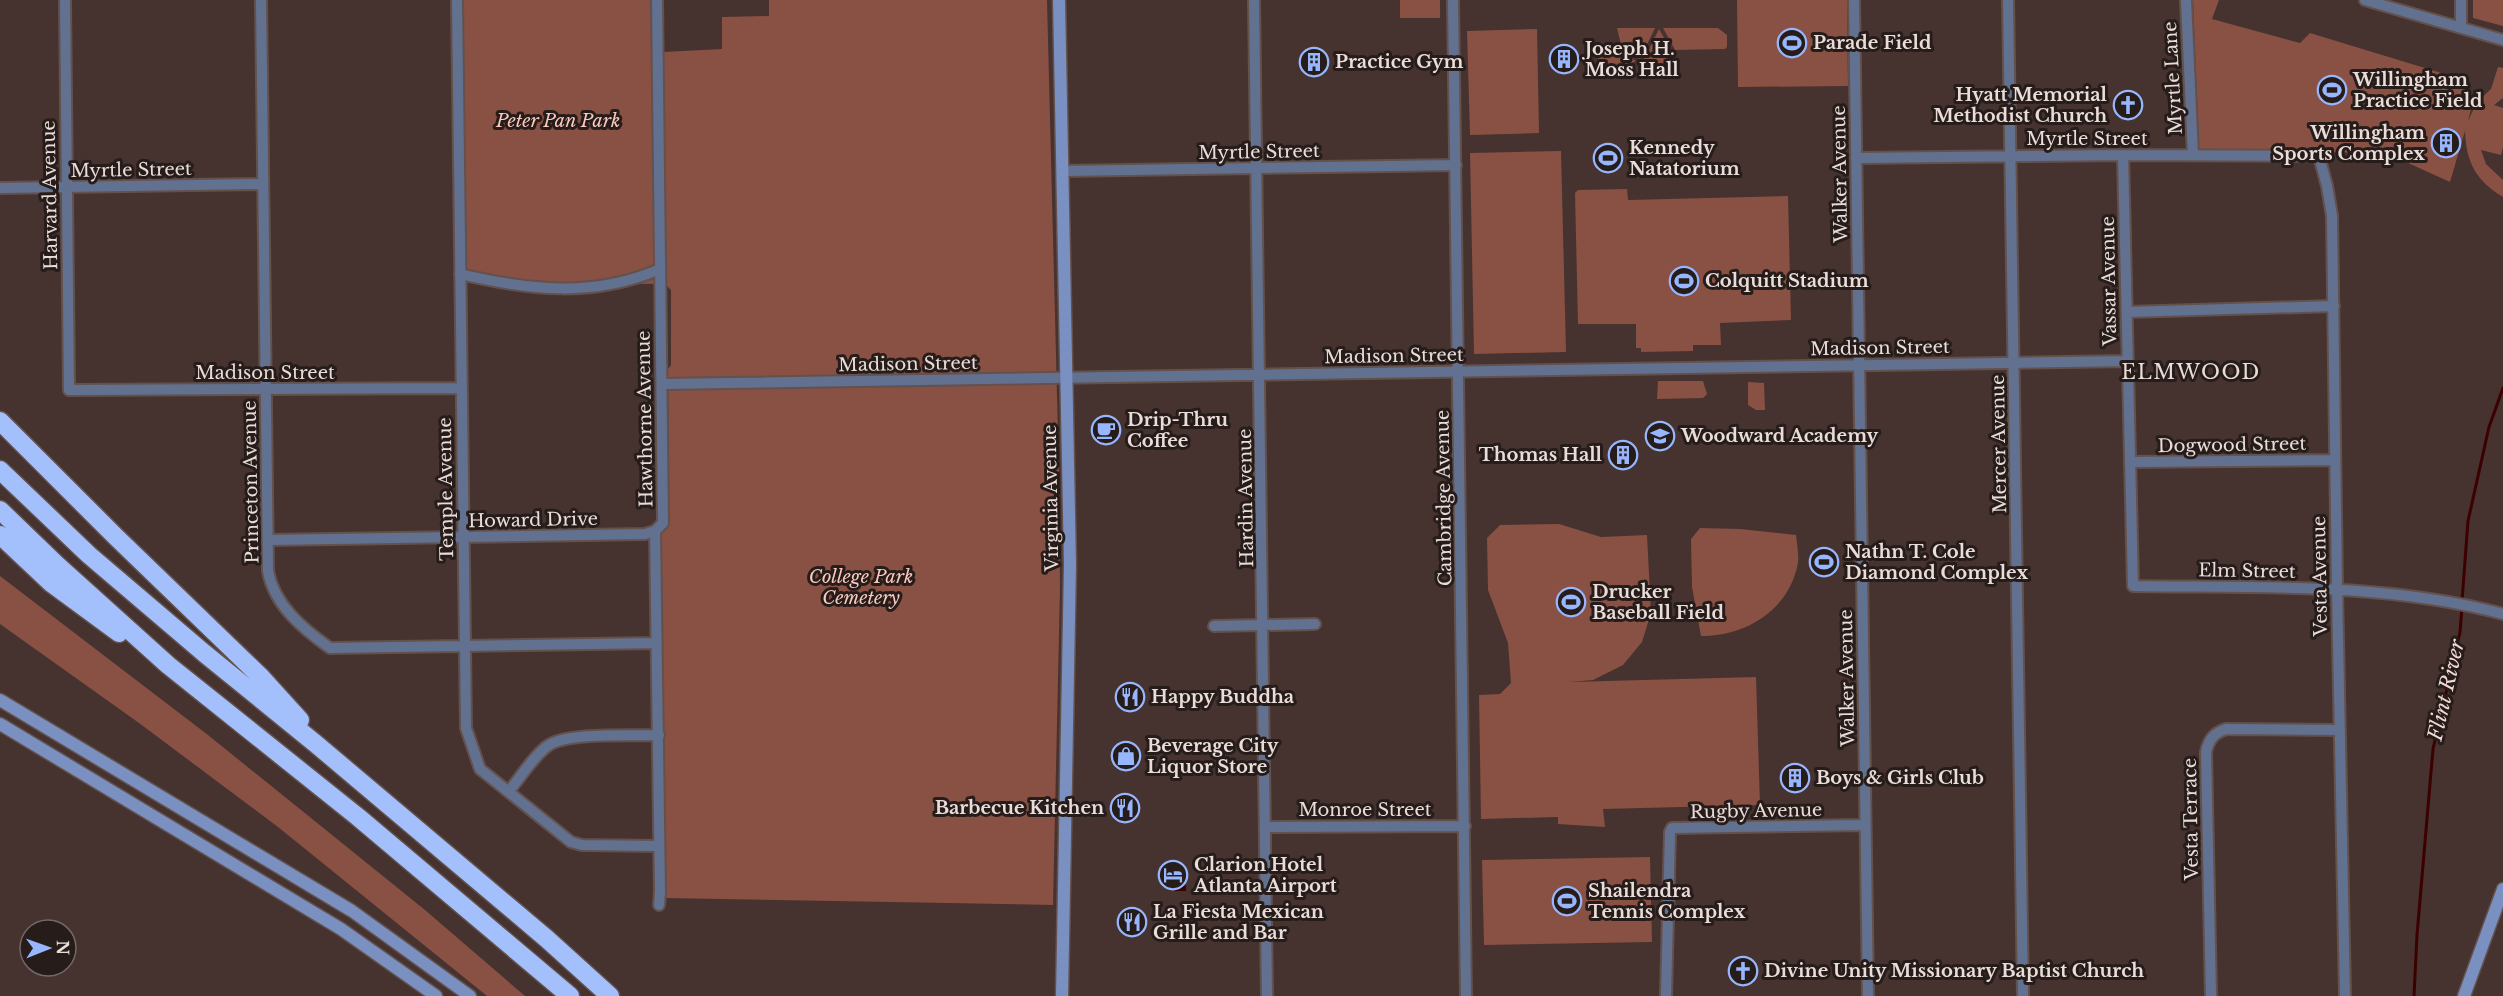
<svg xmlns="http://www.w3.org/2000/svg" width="2503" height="996" font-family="'Libre Baskerville',serif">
  <rect width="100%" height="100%" fill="#46322e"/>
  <path fill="#895044" d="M454,0H657L659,284L511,282L467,275Z
    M769,0H1047L1059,474L1060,589L1053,905L664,898L661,535L669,514L668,369L671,365V290L666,285L663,52L722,49V17L769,16Z
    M1400,0H1440V18H1400Z
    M1737,0H1847L1848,86L1738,87Z
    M2193,0H2219L2212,19L2300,43L2310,33L2461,79L2473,101L2468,121L2477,102L2491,89L2498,67L2503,68V98L2494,105L2503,108V147L2501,155L2481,150L2486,164L2503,180V197C2476,181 2466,162 2465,131L2450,182L2386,153L2199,150Z
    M2473,0H2503V26L2473,18Z
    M1617,28H1655L1640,59L1622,49Z
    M1663,28H1718L1727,35V47L1725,49L1675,50Z
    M1537,29L1539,133L1470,135L1467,31Z
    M1659,29L1671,50V75L1643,61Z
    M1601,42L1636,61L1616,70L1597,68Z
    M1561,151L1566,352L1474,354L1470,153Z
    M1627,189L1628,200L1788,196L1791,320L1720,323L1721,345H1693V351L1641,352V348H1636V324H1578L1575,193L1578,190Z
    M1658,381H1703L1707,394L1703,398L1657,399Z
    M1748,382L1764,383L1765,410H1756L1748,405Z
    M1559,524L1601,537L1647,535L1651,613L1642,642L1623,665L1593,680L1569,682L1756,677L1760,805L1603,809L1605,827L1558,824V817L1481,819L1479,695L1500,694L1511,683L1508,643L1488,590L1487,538L1500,525Z
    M1700,528L1740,529L1796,535C1797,544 1799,555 1798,563C1789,611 1745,636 1701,636L1692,587L1691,539Z
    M0,576L208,735L425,910L525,996H487L278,827L139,723L0,624Z
    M1650,857L1652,942L1484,945L1482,860Z"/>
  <path fill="#3c0000" d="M1173,868H1185L1186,891H1174Z"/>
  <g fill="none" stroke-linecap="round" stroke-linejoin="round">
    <path stroke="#3c0000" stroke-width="3" d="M2462,601L2468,521L2489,427L2503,388
      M2414,996L2417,935L2433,749L2460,632L2462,607"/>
    <g stroke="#63514d" stroke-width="14">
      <path id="street" d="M65,0L69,390L461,388
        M261,0L268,571C274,605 303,629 330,648L657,643
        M457,0L466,728L480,769L571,842L582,845L659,846
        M657,0L663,523L655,531L660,892L659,905
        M1254,0L1267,996
        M1453,0L1466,996
        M1854,0L1868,996
        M2008,0L2023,996
        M2186,0L2193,155
        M2365,0L2503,40
        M2461,0V28
        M2123,155L2133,586C2256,588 2383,582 2503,614
        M1856,158L2123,155L2319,156L2327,186L2332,216L2337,589L2345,996
        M1063,171L1456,165
        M0,188L263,184
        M460,274C529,290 593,298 660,269
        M2127,312L2334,306
        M662,384L2128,361
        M2130,462L2335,460
        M268,540L645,534L655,531
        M1214,626L1315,624
        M509,791C520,778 535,754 549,745C569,732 633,736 659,735
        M1265,827L1465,826
        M1666,996L1670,832L1672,828L1865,825
        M2211,996L2206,752C2209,739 2214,733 2226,729L2339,730"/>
    </g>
    <g stroke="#63514d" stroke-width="15">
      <path id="secondary" d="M1059,0L1070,565L1062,996
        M0,700L352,911L470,996
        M0,724L341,929L436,996
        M2464,996L2503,889"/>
    </g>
    <g stroke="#63514d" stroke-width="21">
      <path id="highway" d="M0,421L115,536L261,677L300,720
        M0,470L89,555L204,653L316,744L547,939L610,996
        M0,510L57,565L168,665L358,817L570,996
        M0,535L51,583L119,633"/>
    </g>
    <use href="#street" stroke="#637190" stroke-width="10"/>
    <use href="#secondary" stroke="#7a90c1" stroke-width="12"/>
    <use href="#highway" stroke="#a3bffc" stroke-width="18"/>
  </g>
  <defs>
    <g id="stadium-ring" transform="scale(1.5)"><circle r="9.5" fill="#261c1a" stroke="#97b6fd" stroke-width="1.5"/><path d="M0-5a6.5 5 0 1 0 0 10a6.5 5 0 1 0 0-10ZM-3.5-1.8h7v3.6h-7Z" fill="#97b6fd"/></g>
    <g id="building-ring" transform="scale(1.5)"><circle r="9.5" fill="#261c1a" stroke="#97b6fd" stroke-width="1.5"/><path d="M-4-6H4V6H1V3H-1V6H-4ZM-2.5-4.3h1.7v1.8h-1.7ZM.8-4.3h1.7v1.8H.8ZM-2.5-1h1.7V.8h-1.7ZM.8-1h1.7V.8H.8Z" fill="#97b6fd"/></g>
    <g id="church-ring" transform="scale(1.5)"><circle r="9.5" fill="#261c1a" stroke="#97b6fd" stroke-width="1.5"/><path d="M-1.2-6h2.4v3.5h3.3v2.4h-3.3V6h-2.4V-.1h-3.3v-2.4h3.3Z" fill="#97b6fd"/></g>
    <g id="cafe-ring" transform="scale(1.5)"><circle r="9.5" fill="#261c1a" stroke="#97b6fd" stroke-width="1.5"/><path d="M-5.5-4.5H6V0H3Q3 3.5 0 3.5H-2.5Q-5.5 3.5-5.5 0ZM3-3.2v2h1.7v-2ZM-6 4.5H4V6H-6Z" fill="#97b6fd"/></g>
    <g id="school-ring" transform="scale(1.5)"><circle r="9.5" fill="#261c1a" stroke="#97b6fd" stroke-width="1.5"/><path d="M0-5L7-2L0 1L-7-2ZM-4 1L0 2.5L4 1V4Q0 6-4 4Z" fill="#97b6fd"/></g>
    <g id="restaurant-ring" transform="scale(1.5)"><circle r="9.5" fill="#261c1a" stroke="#97b6fd" stroke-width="1.5"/><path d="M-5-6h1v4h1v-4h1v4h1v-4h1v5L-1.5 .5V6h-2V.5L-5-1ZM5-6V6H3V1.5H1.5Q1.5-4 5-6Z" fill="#97b6fd"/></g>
    <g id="shop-ring" transform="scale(1.5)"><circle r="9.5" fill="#261c1a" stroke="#97b6fd" stroke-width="1.5"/><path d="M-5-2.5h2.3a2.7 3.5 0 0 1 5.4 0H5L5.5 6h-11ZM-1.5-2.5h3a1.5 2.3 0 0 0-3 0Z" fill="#97b6fd"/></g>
    <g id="hotel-ring" transform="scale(1.5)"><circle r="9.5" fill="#261c1a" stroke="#97b6fd" stroke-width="1.5"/><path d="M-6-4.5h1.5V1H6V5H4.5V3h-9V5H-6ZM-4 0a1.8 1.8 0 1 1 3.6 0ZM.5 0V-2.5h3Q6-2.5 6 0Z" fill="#97b6fd"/></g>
  </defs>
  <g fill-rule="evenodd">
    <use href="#stadium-ring" x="1792" y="43"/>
    <use href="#building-ring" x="1564" y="59"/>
    <use href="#building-ring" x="1314" y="62"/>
    <use href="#stadium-ring" x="2332" y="90"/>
    <use href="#church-ring" x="2128" y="105"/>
    <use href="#building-ring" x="2446" y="143"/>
    <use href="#stadium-ring" x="1608" y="158"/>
    <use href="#stadium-ring" x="1684" y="281"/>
    <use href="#cafe-ring" x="1106" y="430"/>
    <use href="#school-ring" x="1660" y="436"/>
    <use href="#building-ring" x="1623" y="455"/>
    <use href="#stadium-ring" x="1824" y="562"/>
    <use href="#stadium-ring" x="1571" y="602"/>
    <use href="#restaurant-ring" x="1130" y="697"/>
    <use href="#shop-ring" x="1126" y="756"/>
    <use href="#building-ring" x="1795" y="778"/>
    <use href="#restaurant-ring" x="1125" y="808"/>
    <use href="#hotel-ring" x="1173" y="875"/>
    <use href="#stadium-ring" x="1567" y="901"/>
    <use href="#restaurant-ring" x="1132" y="922"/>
    <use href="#church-ring" x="1743" y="971"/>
  </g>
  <g text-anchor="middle" stroke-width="6" stroke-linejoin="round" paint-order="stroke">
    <g font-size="18" font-weight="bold" fill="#e9dcd9" stroke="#261c1a" text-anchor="start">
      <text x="1813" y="49">Parade Field</text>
      <text x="1585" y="55">Joseph H.<tspan x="1585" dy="21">Moss Hall</tspan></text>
      <text x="1335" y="68">Practice Gym</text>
      <text x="2353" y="86">Willingham<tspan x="2353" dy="21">Practice Field</tspan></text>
      <text x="2107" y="101" text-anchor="end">Hyatt Memorial<tspan x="2107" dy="21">Methodist Church</tspan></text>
      <text x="2425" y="139" text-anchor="end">Willingham<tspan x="2425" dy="21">Sports Complex</tspan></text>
      <text x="1629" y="154">Kennedy<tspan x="1629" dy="21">Natatorium</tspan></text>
      <text x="1705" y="287">Colquitt Stadium</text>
      <text x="1127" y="426">Drip-Thru<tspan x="1127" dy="21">Coffee</tspan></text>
      <text x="1681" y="442">Woodward Academy</text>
      <text x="1602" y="461" text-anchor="end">Thomas Hall</text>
      <text x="1845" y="558">Nathn T. Cole<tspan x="1845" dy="21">Diamond Complex</tspan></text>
      <text x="1592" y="598">Drucker<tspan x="1592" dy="21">Baseball Field</tspan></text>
      <text x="1151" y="703">Happy Buddha</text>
      <text x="1147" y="752">Beverage City<tspan x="1147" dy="21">Liquor Store</tspan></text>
      <text x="1816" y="784">Boys &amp; Girls Club</text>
      <text x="1104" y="814" text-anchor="end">Barbecue Kitchen</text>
      <text x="1194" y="871">Clarion Hotel<tspan x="1194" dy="21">Atlanta Airport</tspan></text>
      <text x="1588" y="897">Shailendra<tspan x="1588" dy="21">Tennis Complex</tspan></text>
      <text x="1153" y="918">La Fiesta Mexican<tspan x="1153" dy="21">Grille and Bar</tspan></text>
      <text x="1764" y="977">Divine Unity Missionary Baptist Church</text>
    </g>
    <g font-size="18" fill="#e9dcd9" stroke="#261c1a">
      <text transform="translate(2173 78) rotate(-93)" y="6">Myrtle Lane</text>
      <text x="2087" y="145">Myrtle Street</text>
      <text transform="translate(1259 152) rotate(-1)" y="6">Myrtle Street</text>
      <text transform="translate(131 170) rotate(-1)" y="6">Myrtle Street</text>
      <text transform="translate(1840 174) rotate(-91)" y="6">Walker Avenue</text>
      <text transform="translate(50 195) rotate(-91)" y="6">Harvard Avenue</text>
      <text transform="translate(2109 281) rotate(-91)" y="6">Vassar Avenue</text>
      <text transform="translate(1880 348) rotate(-1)" y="6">Madison Street</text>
      <text transform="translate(1394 356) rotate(-1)" y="6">Madison Street</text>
      <text transform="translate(908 364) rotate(-1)" y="6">Madison Street</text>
      <text x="265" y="379">Madison Street</text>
      <text transform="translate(645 419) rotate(-91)" y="6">Hawthorne Avenue</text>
      <text transform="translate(1999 444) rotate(-91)" y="6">Mercer Avenue</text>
      <text transform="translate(2232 445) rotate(-1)" y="6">Dogwood Street</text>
      <text transform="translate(251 482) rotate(-91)" y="6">Princeton Avenue</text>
      <text transform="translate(446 489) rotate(-91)" y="6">Temple Avenue</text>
      <text transform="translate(1051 498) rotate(-91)" y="6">Virginia Avenue</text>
      <text transform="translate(1246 498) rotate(-91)" y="6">Hardin Avenue</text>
      <text transform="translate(1444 498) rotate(-91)" y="6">Cambridge Avenue</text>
      <text transform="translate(533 520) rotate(-1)" y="6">Howard Drive</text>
      <text transform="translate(2247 571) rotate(1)" y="6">Elm Street</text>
      <text transform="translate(2320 576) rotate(-91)" y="6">Vesta Avenue</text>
      <text transform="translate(1847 678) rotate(-91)" y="6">Walker Avenue</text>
      <text x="1365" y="816">Monroe Street</text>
      <text transform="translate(1756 811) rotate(-1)" y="6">Rugby Avenue</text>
      <text transform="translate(2191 819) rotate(-91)" y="6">Vesta Terrace</text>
    </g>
    <g font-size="18" font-style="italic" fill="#fbcabf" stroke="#261c1a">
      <text x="558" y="127">Peter Pan Park</text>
      <text x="861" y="583">College Park<tspan x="861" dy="21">Cemetery</tspan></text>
    </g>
    <g font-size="20" letter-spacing="1.5" fill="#e9dcd9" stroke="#261c1a">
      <text x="2191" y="379">ELMWOOD</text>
    </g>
    <g font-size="20" font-style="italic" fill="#f1d8d3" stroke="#261c1a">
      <text transform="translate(2446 690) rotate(-77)" y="7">Flint River</text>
    </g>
  </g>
  <g transform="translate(48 948) rotate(89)"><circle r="28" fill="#261c1a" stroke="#746966" stroke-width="1.5"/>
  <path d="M0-4.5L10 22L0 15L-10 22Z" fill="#97b6fd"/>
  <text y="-9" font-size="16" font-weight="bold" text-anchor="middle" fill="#e9dcd9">N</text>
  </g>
</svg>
